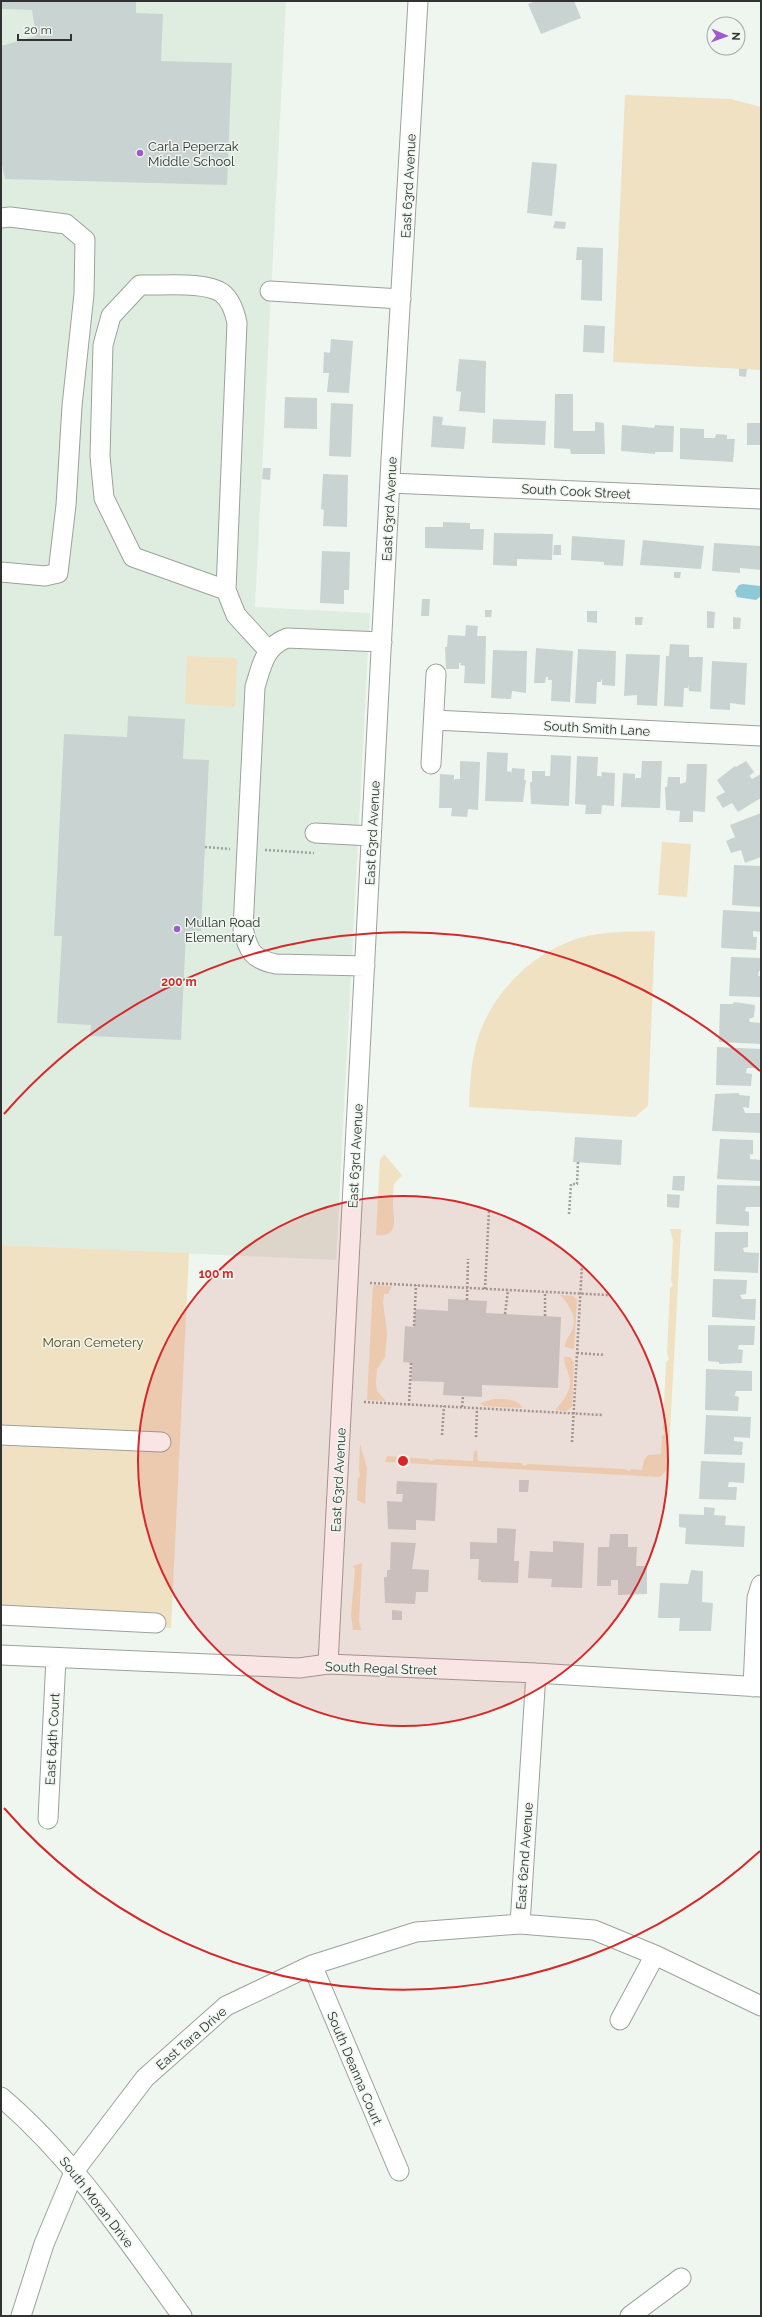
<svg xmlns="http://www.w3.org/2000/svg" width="762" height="2317" font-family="Raleway,sans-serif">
  <rect width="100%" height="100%" fill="#eef6ef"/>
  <path fill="#dfede1" d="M1,1H286L255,607L370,613L336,1260L1,1245Z"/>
  <path fill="#f0e1c2" d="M625,95L731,99L761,107V370L613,362Z
    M187,656L237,658L235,707L185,704Z
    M662,842L691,844L687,897L658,895Z
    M655,931L648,1106L635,1117L469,1107C470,1084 471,1060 478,1038C494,989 537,948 587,936C609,931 633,932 655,931Z
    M384,1154L402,1175L394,1184C393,1191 393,1200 393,1207C394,1221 399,1237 376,1235L380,1159Z
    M670,1229H681L668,1469L660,1477L385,1462L387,1456L428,1459L431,1461L435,1459L473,1461L474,1451L477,1450L478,1461L521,1463L524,1466L528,1464L624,1469L630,1471L631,1469L642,1470L644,1460L648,1455L661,1454L662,1436L665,1434L663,1429L666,1362L669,1359L667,1354L670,1288L673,1285L671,1281L673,1241Z
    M1,1245L189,1253L171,1628L1,1620Z
    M373,1285L392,1286L388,1294H384L383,1302L387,1333L385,1357L377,1369L376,1382L377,1391L386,1401L367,1400Z
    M560,1295L573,1296L577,1300L574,1349L565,1347C565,1340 569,1337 572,1330C578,1317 568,1303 560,1295Z
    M564,1357H570L574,1362L572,1407L567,1411L555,1410C565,1399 574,1388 568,1373C566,1367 564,1363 564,1357Z
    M494,1399C503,1399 518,1398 522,1408L483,1406L480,1403Z
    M360,1444L367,1468L365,1504L357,1500L358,1478L360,1476L359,1469Z
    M362,1563L359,1621L361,1630H353L351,1615L355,1569L353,1566Z"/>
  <path fill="#8dc9d7" d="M743,584L760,586L761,596L756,600L737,597L735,591L739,585Z"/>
  <path fill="#c9d4d2" d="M1,1H136V13L163,14L161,61L232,63L227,185L5,179L1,159V46L36,36L32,10L1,9Z
    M536,1H574L581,18L541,34L528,4Z
    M532,162L557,164L552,216L527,213Z
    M555,221L566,222L565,229L553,228Z
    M577,247L603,248L602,301L581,300L582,260H576Z
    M584,325L605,326L604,353L583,352Z
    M331,339L353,341L349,393L327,392L329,373H323L324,352L330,353Z
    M459,359L486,361L485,413L459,411L461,392L456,391Z
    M739,369H747L746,377L739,376Z
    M555,394H573V431H595V422L604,423L605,454H571L570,449L554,448Z
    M285,397L317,398V429L284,428Z
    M331,403L353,404L351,457L329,456Z
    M433,416L443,417L442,425L466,427L464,449L431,447Z
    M493,419L546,421L545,445L492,443Z
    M747,423H761V445H747Z
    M622,425L654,428L655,425L674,426L673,452H655V454L621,451Z
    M680,428L704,429V438H715L716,434L727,435V439H735L733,462L680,459Z
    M263,468H271L270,480L262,479Z
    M323,474L348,475L347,527L323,526L324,510L321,509Z
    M443,522L470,523V529H484L483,550L425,548V527H443Z
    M494,533L553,534L552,560L517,559V566L493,565Z
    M572,536L625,540L623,566L604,565V562L571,560Z
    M643,540L704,546L701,569L640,565Z
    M714,543L761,546V570L740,568V573L712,571Z
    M554,545H561V555H553Z
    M322,551L350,552L349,590H344V604L320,603Z
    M674,572H681L680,578H674Z
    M422,599H430L429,616H421Z
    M485,610H492L491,617H485Z
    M587,611H597V623L587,622Z
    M707,611L715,612L714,628H707Z
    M635,617H643L642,625H635Z
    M733,617L741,618L740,629H733Z
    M466,625L478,626L477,636H486L485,684L464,683L465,666L460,665L461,663H459V669H446L445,647H447L448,635L465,636Z
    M670,644L689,645V657H703L701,692L689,691L688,684V688H684L683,707L664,706L666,656H669Z
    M536,648L573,651L570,702L551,701L552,680H548V677H546L545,683H534Z
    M578,649L616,651L615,686L602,685V678L601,682H597L596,704L575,703Z
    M493,650L527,651L526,693L512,691L511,699L491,698Z
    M626,654L660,655L657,706L637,705V695L624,696Z
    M712,661L747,663L745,705L730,703V710L710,709Z
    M128,716L185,719L183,759L209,760L201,931H186L181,1040L90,1036L91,1025L57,1023L62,936H54L64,734L127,737Z
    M487,752L508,753L507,771L511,772V775L512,768L525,769L524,780H526L523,802L485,801Z
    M551,755L571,756L569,806L531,804L530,782H532V771H545V778V776H550Z
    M577,756L598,757L597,776H601V779L602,772L615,773L614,806L602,805L601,814H585L586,805L575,804Z
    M460,761L480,762L478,810L468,809L467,817L451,816L452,808H439L440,774L454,775V781L455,779H460Z
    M642,761H662L660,808L621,807L623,773L635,774V780L636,778H641Z
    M746,761L754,772L747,778L750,776L752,779L761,774V798L738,812L732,803L723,808L716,797L725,792L717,780L735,766L736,767Z
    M687,764H707L705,812L693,811V822H679L680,811L666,810L665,787H667L668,777H680V784L686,782Z
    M761,813V857L745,863L741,850L731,853L726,841L735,837L730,825Z
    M734,865L761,866V907L732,905Z
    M723,910L761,912V932L753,931V937H757L756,950L721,948Z
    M731,957L761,958V971H759L758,976H761V997L729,996Z
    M734,1002L755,1005L754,1017L749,1019L750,1022L761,1023V1044L719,1042L720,1004H733Z
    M717,1047L761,1049V1068H747L746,1073L752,1074L751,1086L716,1085Z
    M739,1093V1095L750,1096L749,1108L743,1107L745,1113H761V1133L712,1131L715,1094Z
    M575,1137L622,1140L621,1165L573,1162Z
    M720,1139L753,1140V1154L748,1155H750V1159L761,1160V1181L717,1179Z
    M673,1176H685L684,1191L672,1190Z
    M717,1185L761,1186V1207H746L745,1211L749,1212V1226L716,1224Z
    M667,1194L680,1195L679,1208L667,1207Z
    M715,1232H748V1247L743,1248L744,1252L759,1253L758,1273L714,1271Z
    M713,1279L747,1280L746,1294L740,1295L742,1299H756L755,1320L712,1317Z
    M448,1299L487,1301L486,1313L561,1317L558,1388L482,1385V1397L463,1396L443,1395L444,1382L411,1381L412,1363L403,1362L405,1326L414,1327L415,1309L448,1311Z
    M708,1325L755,1326L754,1345H739L738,1349H737L743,1350L742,1363L719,1364V1362L708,1361Z
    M706,1369L752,1371V1391H736L735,1395H733L739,1397L738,1411L705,1410Z
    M706,1415L751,1417L750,1438L734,1437V1441L743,1442L742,1455L704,1454Z
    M701,1461L745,1463L744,1483L729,1482L728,1487H737L736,1500L699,1499Z
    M519,1480H529L528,1492H519Z
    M397,1481L437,1483L435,1521L416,1520V1530L388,1529L387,1501L402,1502L403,1494H396Z
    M704,1507L715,1508L714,1515L726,1516L725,1525L745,1526L744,1547L685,1544L686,1528L679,1527V1514L704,1515Z
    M497,1528L516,1529L514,1561H519L518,1583L481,1582V1580H478L479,1559H470V1542L497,1543Z
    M610,1534H628V1547H637L636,1566H647V1594L618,1595V1580H611V1586H597L598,1547H609Z
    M553,1541L584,1543L582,1588L551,1587L552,1579L528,1578L530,1551L553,1552Z
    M391,1542L416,1543L412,1569L429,1570L428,1592H416L415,1604L385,1603L384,1577H387V1570H390Z
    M691,1570L703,1571L702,1602L713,1603L711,1631H679L680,1618H658L660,1583L688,1584Z
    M392,1610L402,1611V1620H392Z"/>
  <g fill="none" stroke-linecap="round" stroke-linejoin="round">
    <g stroke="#9ba29c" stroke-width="21">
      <path id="minor" d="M1,218L10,217L66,224L85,240L84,294L72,406L66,505L58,573L45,576L1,572
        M270,291L401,299
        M390,483L761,499
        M226,590L133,557L104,498L100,456L103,345L111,316L140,285C162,286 205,281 222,293C231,300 235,313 237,323L226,590L236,615L268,650
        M434,720L761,736
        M431,764L436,674
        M315,833L371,836
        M365,966L276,964C252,959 249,952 243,929L255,687C262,665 264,647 287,638L382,642
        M1,1435L161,1442
        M1,1615L156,1623
        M1,1655L299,1668L328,1664L536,1673L761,1687
        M328,1664L391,460L418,1
        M753,1687L757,1598L761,1585
        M48,1819L56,1658
        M520,1924L536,1673
        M312,1965L399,2171
        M620,2020L655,1955
        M1,2097C74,2159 126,2239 182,2316
        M21,2316L44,2244L75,2170L145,2078L226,2006L312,1965L416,1932L520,1924L594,1930L655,1955L761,2006
        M630,2316L681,2278"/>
    </g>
    <path stroke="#9ca29d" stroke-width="2.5" stroke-dasharray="2 2" stroke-linecap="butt" d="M205,847L230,849
      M265,850L314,853
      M569,1214L571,1184H577L578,1162
      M370,1283L608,1295
      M485,1289L489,1210
      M467,1300L468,1259
      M505,1314L508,1290
      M545,1316V1292
      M414,1326L416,1285
      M577,1353L605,1355
      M364,1402L602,1415
      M409,1405L411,1363
      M462,1407L463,1396
      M442,1435L444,1406
      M476,1437L477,1408
      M572,1442L582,1265"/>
    <use href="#minor" stroke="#fff" stroke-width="19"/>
  </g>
  <circle cx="403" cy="1461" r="265" fill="#d62828" fill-opacity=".12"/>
  <g fill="none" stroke="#d62828" stroke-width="2">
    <circle cx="403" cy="1461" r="265"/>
    <path d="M760 1851A529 529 0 0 1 4 1808M4 1114A529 529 0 0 1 760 1071"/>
  </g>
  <g fill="#9d59ce" stroke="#eef6ef" stroke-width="1.5">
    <circle cx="140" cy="153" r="4"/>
    <circle cx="177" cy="929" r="4"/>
  </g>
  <g text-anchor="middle" stroke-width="3" stroke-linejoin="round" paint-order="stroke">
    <g font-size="13" fill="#303331" stroke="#eef6ef" text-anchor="start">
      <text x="148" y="151">Carla Peperzak<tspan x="148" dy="15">Middle School</tspan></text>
      <text x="185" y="927">Mullan Road<tspan x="185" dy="15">Elementary</tspan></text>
    </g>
    <g font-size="13" fill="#303331" stroke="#eef6ef">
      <text transform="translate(408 186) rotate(-87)" y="5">East 63rd Avenue</text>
      <text transform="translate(576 491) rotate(3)" y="5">South Cook Street</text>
      <text transform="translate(389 509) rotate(-87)" y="5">East 63rd Avenue</text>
      <text transform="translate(597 728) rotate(3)" y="5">South Smith Lane</text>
      <text transform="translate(372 833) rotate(-87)" y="5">East 63rd Avenue</text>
      <text transform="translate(355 1156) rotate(-87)" y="5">East 63rd Avenue</text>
      <text transform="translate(338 1480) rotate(-87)" y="5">East 63rd Avenue</text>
      <text transform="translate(381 1668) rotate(2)" y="5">South Regal Street</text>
      <text transform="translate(52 1739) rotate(-87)" y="5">East 64th Court</text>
      <text transform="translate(524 1856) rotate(-86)" y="5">East 62nd Avenue</text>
      <text transform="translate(191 2038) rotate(-41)" y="5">East Tara Drive</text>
      <text transform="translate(355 2068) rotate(67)" y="5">South Deanna Court</text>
      <text transform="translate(97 2202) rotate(52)" y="5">South Moran Drive</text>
    </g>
    <g font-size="13" fill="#5d4710" stroke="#eef6ef">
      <text x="93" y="1347">Moran Cemetery</text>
    </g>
  </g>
  <circle cx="403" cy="1461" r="6" fill="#d62828" stroke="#eef6ef" stroke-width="2"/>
  <g font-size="12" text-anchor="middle" font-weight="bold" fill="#d62828" stroke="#eef6ef" stroke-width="3" stroke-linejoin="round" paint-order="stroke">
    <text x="179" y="986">200 m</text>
    <text x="216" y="1278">100 m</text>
  </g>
  <rect width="762" height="2317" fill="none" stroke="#303331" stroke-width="4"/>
  <g transform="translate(726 36) rotate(92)"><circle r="19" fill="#eef6ef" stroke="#a2a8a3"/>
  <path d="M0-3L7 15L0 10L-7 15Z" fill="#9d59ce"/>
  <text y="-6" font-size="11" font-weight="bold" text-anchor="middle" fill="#303331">N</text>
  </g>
  <path d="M18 34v6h53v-6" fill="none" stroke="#303331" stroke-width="2"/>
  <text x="24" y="34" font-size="12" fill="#303331" stroke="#eef6ef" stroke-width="3" paint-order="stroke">20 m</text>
</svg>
